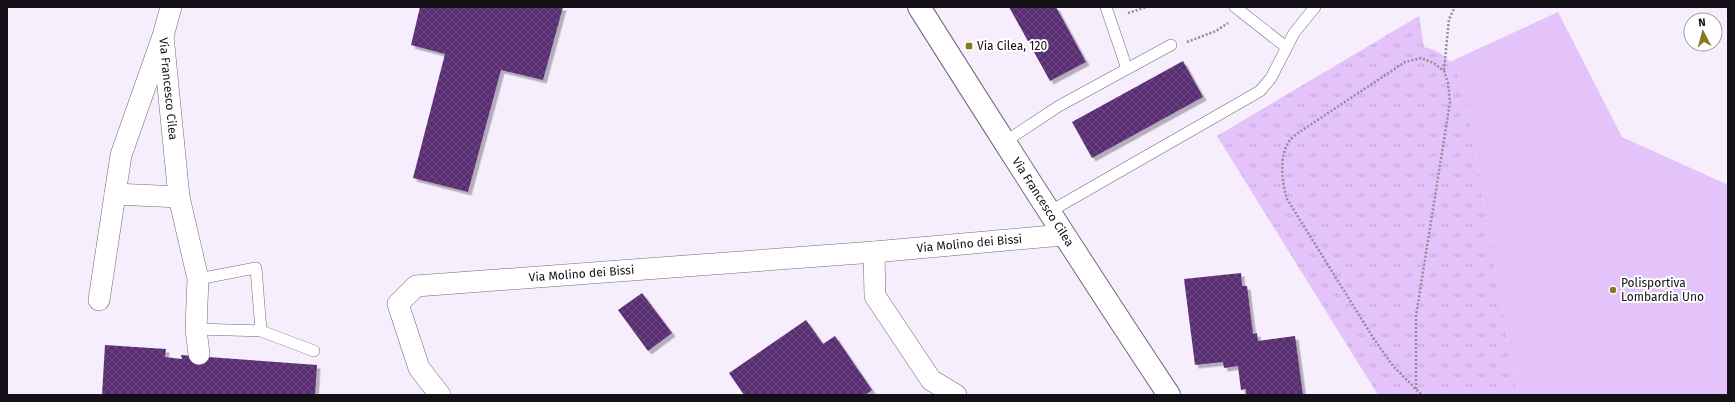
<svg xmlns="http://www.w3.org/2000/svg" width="1735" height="402" font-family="'Fira Sans',sans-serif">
  <defs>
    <pattern id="park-tufts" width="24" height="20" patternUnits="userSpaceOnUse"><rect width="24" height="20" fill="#e3c3f9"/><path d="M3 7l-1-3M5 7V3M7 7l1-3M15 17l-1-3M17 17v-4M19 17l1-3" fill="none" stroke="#c2a6d5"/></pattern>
    <pattern id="building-cross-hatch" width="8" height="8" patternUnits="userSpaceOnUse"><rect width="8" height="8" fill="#5a2e73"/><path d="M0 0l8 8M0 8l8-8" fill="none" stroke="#6d4981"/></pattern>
    <filter id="shadow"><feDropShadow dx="3.5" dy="3.5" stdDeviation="0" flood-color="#0004"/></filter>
  </defs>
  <rect width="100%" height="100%" fill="#f6edfd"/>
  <path fill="#e3c3f9" d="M1558,12L1622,137L1728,185V395H1517L1468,110L1454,60Z"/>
  <path fill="url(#park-tufts)" d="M1419,16L1424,47C1435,50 1442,53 1450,62L1454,60L1468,110L1517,395H1378L1217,136Z"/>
  <path fill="url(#building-cross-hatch)" filter="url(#shadow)" d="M420,7H563L543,80L501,70L468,192L413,178L445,54L411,45Z
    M1009,7H1056L1086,62L1050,81Z
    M1183,61L1203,97L1092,158L1072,122Z
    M1241,273L1242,286H1247L1253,334L1257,333L1258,341L1295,336L1303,395H1246V389L1241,390L1238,366L1224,368L1223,362L1195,365L1184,279Z
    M642,293L672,333L648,351L618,310Z
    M806,320L823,344L835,336L872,390L865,395H744L729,373Z
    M105,345L166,349L165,357L182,359L181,355L317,365L315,395H102Z"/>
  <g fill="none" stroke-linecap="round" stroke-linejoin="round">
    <g stroke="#73697b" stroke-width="12">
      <path id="lane" d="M1106,7L1127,69
        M1235,7L1286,47
        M1006,141L1059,106L1171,45
        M1049,212L1260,91L1271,78L1294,33L1315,7
        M198,279L256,268L261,331
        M196,329L261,331L314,351"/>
    </g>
    <g stroke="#73697b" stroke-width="22">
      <g id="street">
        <path id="s1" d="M163,36L179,197L198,279L196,329L199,354"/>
        <path d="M115,194L179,197"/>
        <path d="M874,252L875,296L931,380L956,395"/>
        <path d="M99,300L121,155L163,36L171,7"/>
        <path id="s2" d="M440,395L419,368L398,304L416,286L874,252L1063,235"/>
      </g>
    </g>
    <g stroke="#73697b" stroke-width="24">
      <g id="secondary">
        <path id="s3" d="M919,7C1001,137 1084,267 1169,395"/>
      </g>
    </g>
    <path stroke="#928c98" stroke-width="2.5" stroke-dasharray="2 2" stroke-linecap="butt" d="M1128,13L1147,7
      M1187,42L1216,31L1228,23
      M1444,70L1449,19L1455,7
      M1416,389V316L1450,102L1448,83L1444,71L1434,63L1421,58L1405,62L1301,131C1298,133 1294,136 1291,139C1278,154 1282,182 1287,199L1374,339L1393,366L1422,395"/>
    <use href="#lane" stroke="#fff" stroke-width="11"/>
    <use href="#street" stroke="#fff" stroke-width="21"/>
    <use href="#secondary" stroke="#fff" stroke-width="22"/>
  </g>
  <g fill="#867a1f" stroke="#fff" stroke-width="1.5">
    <rect x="965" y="42" width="8" height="8" rx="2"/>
    <circle cx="1613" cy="290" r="4"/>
  </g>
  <g text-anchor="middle" stroke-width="4" stroke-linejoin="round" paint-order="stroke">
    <g font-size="12" fill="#141017" stroke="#fff" text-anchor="start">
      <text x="977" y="50">Via Cilea, 120</text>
      <text x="1621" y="287">Polisportiva<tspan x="1621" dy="14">Lombardia Uno</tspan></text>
    </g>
    <g font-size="12" fill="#141017" stroke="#fff">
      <text dy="4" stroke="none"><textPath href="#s1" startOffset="53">Via Francesco Cilea</textPath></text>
      <text dy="4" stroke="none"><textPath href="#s3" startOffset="231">Via Francesco Cilea</textPath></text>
      <text dy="4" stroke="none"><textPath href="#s2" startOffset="682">Via Molino dei Bissi</textPath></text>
      <text dy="4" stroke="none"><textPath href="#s2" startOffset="293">Via Molino dei Bissi</textPath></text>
    </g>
  </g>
  <rect width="1735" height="402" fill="none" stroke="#141017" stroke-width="16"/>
  <g transform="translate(1703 32) rotate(354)"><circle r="19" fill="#ffffff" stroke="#a19fa2"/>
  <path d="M0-3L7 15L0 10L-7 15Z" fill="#867a1f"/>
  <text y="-6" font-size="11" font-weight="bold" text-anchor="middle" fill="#141017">N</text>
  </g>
</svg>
